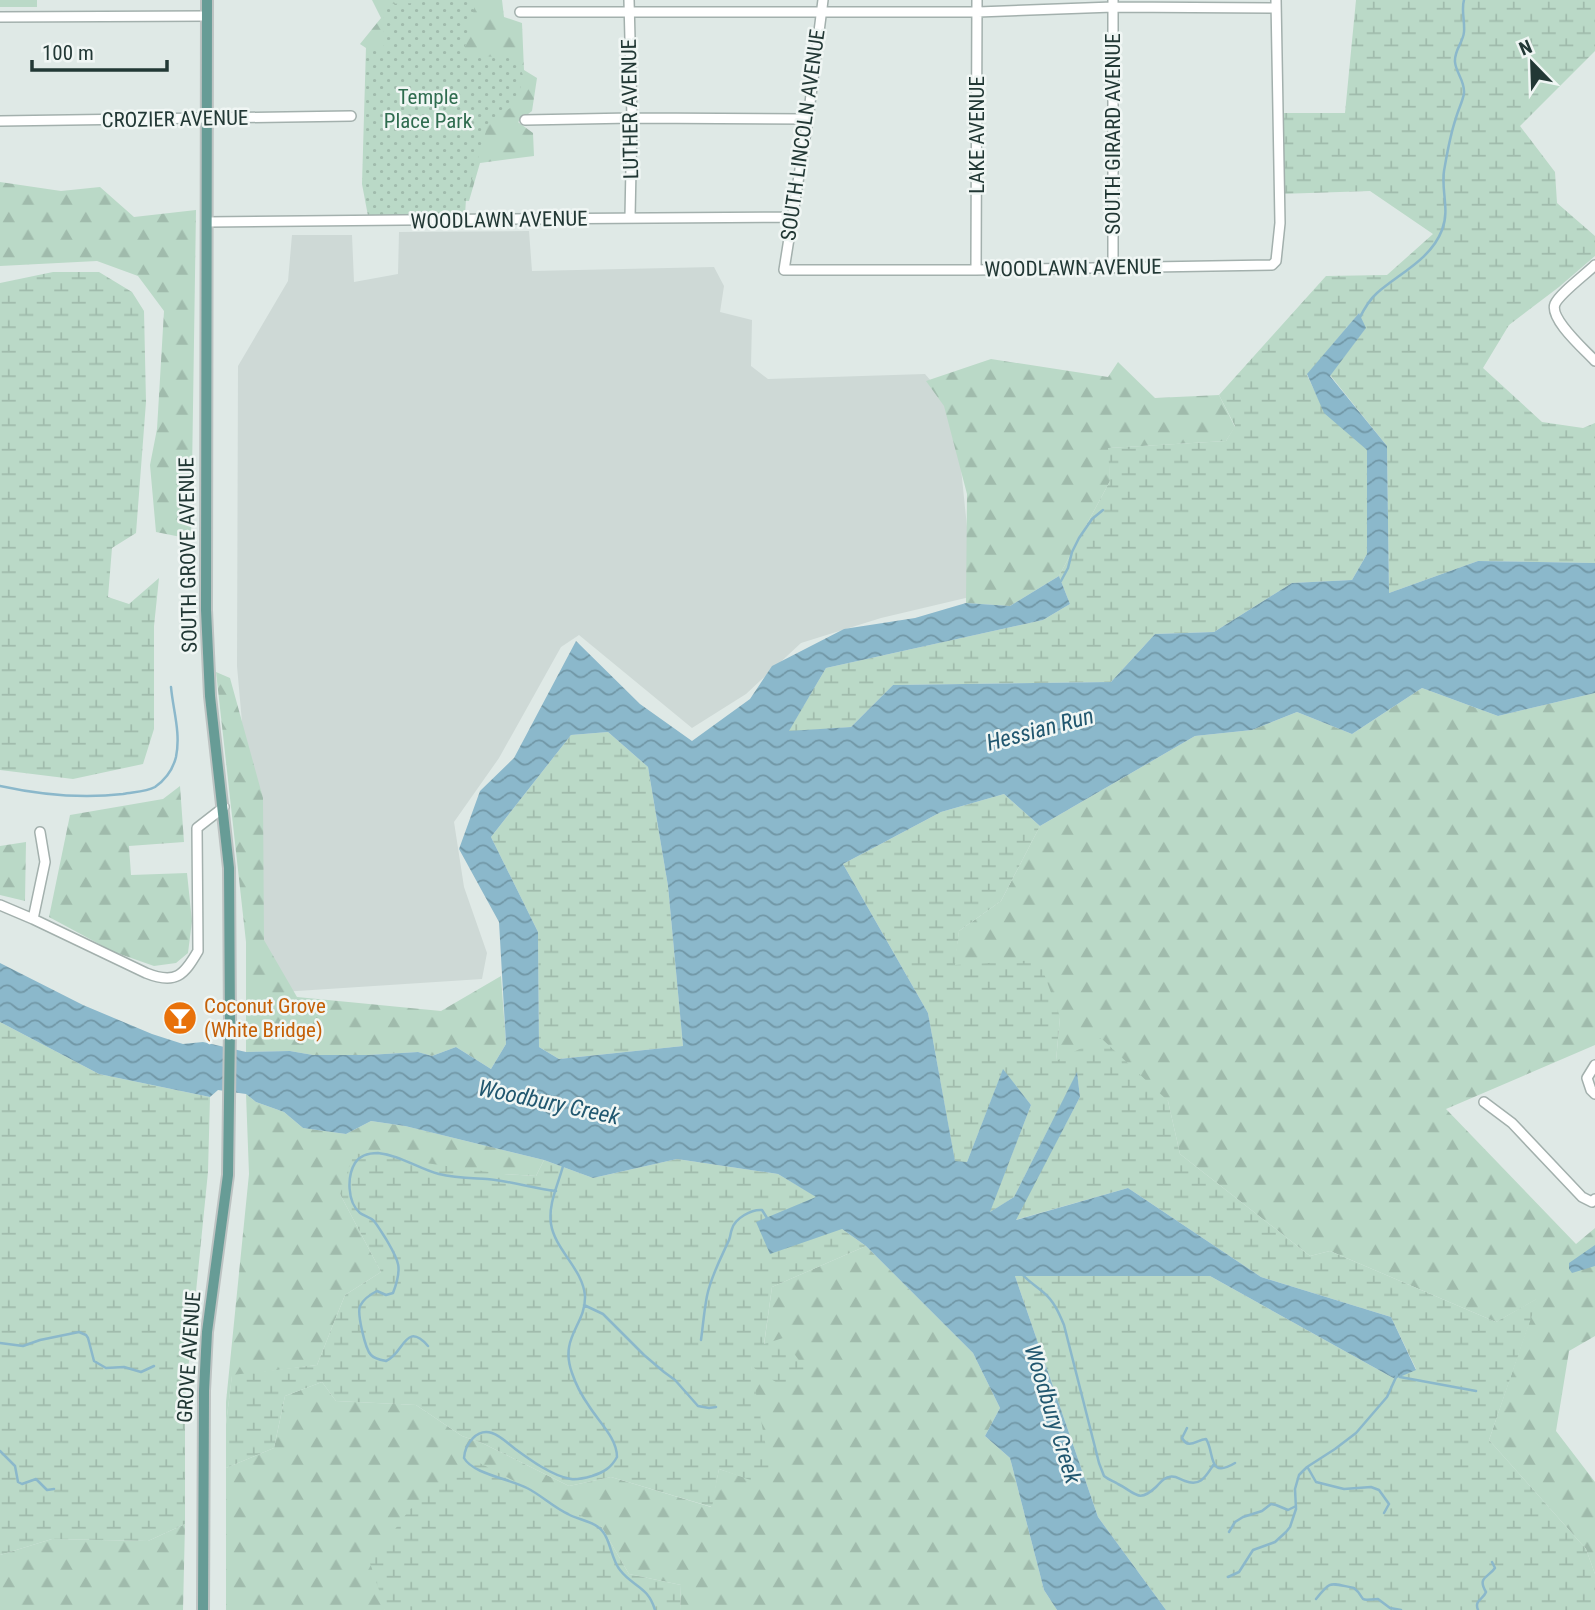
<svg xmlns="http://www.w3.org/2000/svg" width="1595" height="1610" font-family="'Roboto Condensed',sans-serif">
  <defs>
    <pattern id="forest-firs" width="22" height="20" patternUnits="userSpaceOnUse" patternTransform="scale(1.75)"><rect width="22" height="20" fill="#bad9c7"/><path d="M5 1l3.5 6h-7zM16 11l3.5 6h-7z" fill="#a0bbac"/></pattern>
    <pattern id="wetland-marsh" width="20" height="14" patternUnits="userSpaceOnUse" patternTransform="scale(1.75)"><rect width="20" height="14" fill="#bad9c7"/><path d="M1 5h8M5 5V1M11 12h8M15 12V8" fill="none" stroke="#a0bbac"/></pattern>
    <pattern id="park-dots" width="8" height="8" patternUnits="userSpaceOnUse" patternTransform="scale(1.75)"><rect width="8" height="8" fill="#bad9c7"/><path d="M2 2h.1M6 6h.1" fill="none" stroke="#a0bbac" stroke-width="1.8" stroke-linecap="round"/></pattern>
    <pattern id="water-waves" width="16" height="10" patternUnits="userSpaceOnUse" patternTransform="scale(1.75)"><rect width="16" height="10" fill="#8bb8cb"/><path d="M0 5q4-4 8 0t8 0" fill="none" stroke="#7197a6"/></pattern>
  </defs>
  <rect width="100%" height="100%" fill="#dfe9e6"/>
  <path fill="#ced9d6" d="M529,231L532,271L714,267L724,286L720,312L752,320L751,366L768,379L925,374L955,409L974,596L881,618L801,643L746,694L692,728L579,635L561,647L499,758L454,822L464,887L487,953L482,979L266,993L237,666L238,366L288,281L292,235H352L354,282L398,274L399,232Z"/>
  <path fill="url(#forest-firs)" d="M372,0H502L504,17L522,23L524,70L537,78L532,111L518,122L533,133L534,156L480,163L469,201L373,198L366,48L360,44L381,18Z
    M0,182L61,191L100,187L134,217L196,210L191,539L156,532L150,465L157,429L164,311L138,276L97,261L0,266Z
    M991,359L1108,377L1118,362L1155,398L1219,395L1235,427L1226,441L1109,448L1110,481L1059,576L1010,606L966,603L967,494L944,406L926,381Z
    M216,672L230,678L263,798L264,940L297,997L441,1011L501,976L506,1044L491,1069L456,1047L432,1056L418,1052L368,1055H313L290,1051L246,1052V942Z
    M1422,688L1498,716L1595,693V1045L1446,1109L1576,1244L1595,1228V1336L1569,1351L1556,1431L1595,1482V1574L1586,1549L1489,1440L1537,1299L1496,1322L1330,1251L1310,1256L1180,1154L1168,1101L1056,1061L1060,1017L954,965L959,931L1001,901L1040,826L1195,736L1252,730L1297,712L1352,734Z
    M180,786L184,842L129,846L131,875L187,873L192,921L188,953L176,963L154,966L114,952L49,917L70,815L163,799Z
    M26,842L25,901L0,895V846Z
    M246,1094L256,1102L284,1112L303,1128L346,1134L371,1121L405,1126L544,1160L536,1176L504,1174L340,1194L381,1272L345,1295L317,1365L232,1376L226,1424V1402L249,1174Z
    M866,1246L973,1353L1000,1408L985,1436L1010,1458L1044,1590L1057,1610H680L681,1585L629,1574L601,1526L384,1610H226V1468L274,1448L285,1396L322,1382L336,1401L416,1405L462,1436L482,1443L569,1486L611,1477L711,1507L719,1469L756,1481L751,1365L764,1345L772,1287Z
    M185,1524L183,1610H0V1555L52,1539L148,1541Z"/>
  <path fill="url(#wetland-marsh)" d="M1356,0H1595V51L1520,126L1555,172L1557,203L1595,236V256L1559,287L1509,325L1483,368L1542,422L1583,428L1595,423V563L1478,561L1389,593L1387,446L1330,375L1365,329L1359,313L1307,375L1325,413L1367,449V554L1352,580L1292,583L1214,632L1155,634L1111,682L893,685L851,727L788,732L826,668L1043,620L1070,604L1059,576L1110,481L1108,448L1226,441L1235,426L1219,395L1326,276L1387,275L1433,234L1370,191L1279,194L1274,113H1345Z
    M53,272H99L132,292L144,311L146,402L136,533L112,548L108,597L129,604L159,578L154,626V729L143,764L73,779L0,770V283Z
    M608,732L648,767L668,886L683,1046L559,1059L539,1047L538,932L491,837L571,735Z
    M1004,794L1040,826L1001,901L959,931L955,965L1039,960L1060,1017L1056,1061L1101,1038L1168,1101L1180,1154L1310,1256L1330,1251L1496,1322L1538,1298L1489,1440L1586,1549L1595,1574V1610H1166L1098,1517L1015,1276H1210L1395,1379L1416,1369L1391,1317L1261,1277L1128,1188L1015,1220L1080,1097L1077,1073L1014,1197L989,1213L1031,1105L1003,1070L967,1162H955L928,1013L843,864L941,812Z
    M0,1022L99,1074L210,1097L208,1172L185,1401V1524L148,1541L52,1539L0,1555Z
    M354,1153L504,1174L536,1176L544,1160L593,1178L677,1159L778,1174L817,1197L842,1229L866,1246L772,1287L764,1344L783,1338L808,1373L785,1388L751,1366L770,1469L756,1482L719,1469L712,1507L611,1477L569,1486L482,1443L462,1436L416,1405L336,1401L322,1382L285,1396L274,1448L226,1468V1424L232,1375L317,1365L345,1295L381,1272L340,1194Z
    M468,1457L601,1526L629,1574L681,1585L680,1610H384L385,1608L370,1563L410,1509Z"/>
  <path fill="url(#park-dots)" d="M419,0H476L463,56L515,57L523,75L517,103L488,124L466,199L465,215L368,216L362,184L366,47L383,48L384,4L419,3Z"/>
  <path fill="#bad9c7" d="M0,0H37V7H0Z"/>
  <path fill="url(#water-waves)" fill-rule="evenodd" d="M1359,313L1366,328L1330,376L1387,446L1389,593L1478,561L1595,563V693L1498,716L1422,688L1352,734L1297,712L1252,730L1195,736L1040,826L1004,794L941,812L843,864L928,1013L955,1161L967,1162L1003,1069L1031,1105L990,1212L1014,1197L1077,1072L1080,1097L1016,1220L1128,1188L1261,1277L1391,1317L1416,1370L1395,1379L1210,1276H1015L1098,1517L1166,1610H1057L1044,1590L1010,1458L985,1436L1000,1408L973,1353L866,1246L842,1229L770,1254L756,1222L816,1197L778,1174L677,1159L593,1178L544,1160L405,1126L371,1121L346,1134L303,1128L284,1112L256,1102L246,1094L218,1090L210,1097L99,1074L0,1022V963L83,1005L152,1034L183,1044L203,1042L246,1052L290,1051L313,1055H368L418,1052L432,1056L456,1047L491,1069L506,1044L499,922L459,849L480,791L514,758L576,641L640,704L692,741L750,699L772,666L844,629L915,618L966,603L1010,606L1059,576L1070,604L1043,620L826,668L789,731L851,727L893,685L1111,682L1155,634L1214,632L1292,583L1352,580L1367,554V450L1324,413L1307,374ZM608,732L648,767L668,886L683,1046L559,1059L539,1047L538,932L491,837L571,735Z
    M1595,1245V1266L1572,1273L1569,1269V1263Z"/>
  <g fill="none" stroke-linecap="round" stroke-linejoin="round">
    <path stroke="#8bb8cb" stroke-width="2.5" d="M1359,319C1364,309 1369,300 1377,293C1400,273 1431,259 1442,230C1450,210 1441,191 1444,171C1447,154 1450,135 1456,118C1458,110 1463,101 1464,93C1465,81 1456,73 1455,62C1454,50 1463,43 1464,32C1465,21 1461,10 1464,0
      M1061,581L1068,568L1072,552L1079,538L1092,519L1103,510
      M0,786C41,795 81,799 123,794C133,792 146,792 155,787C165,780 173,769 176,757C181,733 173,710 171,687
      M563,1166C558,1185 548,1204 551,1224C555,1250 583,1269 585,1296C586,1325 559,1337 572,1373C576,1385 582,1396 589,1406C599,1422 617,1438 617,1457C611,1468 604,1472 592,1476C585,1478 578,1480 571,1479C552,1476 529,1459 514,1448C507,1443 501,1436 492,1433C477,1428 465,1444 464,1458C473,1474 510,1479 527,1488C541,1495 553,1507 568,1514C576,1519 591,1521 598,1527C611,1536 610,1558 620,1570C633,1587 648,1586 655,1610
      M1022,1274C1028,1281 1036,1286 1043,1292C1054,1301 1059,1313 1064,1325L1099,1463L1104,1476C1109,1480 1113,1481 1118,1484C1135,1492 1138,1504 1156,1487C1160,1483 1163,1478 1169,1477C1175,1475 1179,1479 1185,1481C1201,1487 1206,1476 1214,1464
      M584,1305L603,1314L644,1355L664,1372L675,1380L698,1406L709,1408L716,1407
      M701,1340C703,1326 704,1311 707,1296C711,1276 721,1258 729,1240C731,1235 730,1234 732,1229C735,1218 752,1209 762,1210L767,1218
      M0,1343L23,1346L40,1340L79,1332L86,1335L88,1338L94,1361L106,1368L124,1367L141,1372L154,1366
      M428,1346C405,1320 404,1354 386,1361C381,1360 375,1359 371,1355C365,1349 357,1313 360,1306C363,1300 371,1294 377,1291L386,1295L393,1293C403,1267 399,1261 386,1239C382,1233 378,1226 374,1221C370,1217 364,1216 360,1213C347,1202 347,1176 355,1163C360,1155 369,1153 378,1153C400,1155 419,1169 439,1174C455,1178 471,1178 487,1179C510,1181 532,1188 556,1191
      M1400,1377L1476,1391
      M1187,1428L1182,1438C1189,1450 1196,1440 1206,1439C1215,1452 1207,1480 1235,1463
      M0,1451L15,1466L18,1482L22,1484L36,1479L47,1490L54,1489
      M1308,1468L1316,1482L1344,1489L1371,1487L1379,1490L1389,1504L1384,1513
      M1229,1532L1235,1522L1243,1517L1262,1511L1271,1504L1276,1505L1288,1510L1296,1506
      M1228,1577L1239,1572L1253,1550L1275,1542L1286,1532L1290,1527L1296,1509L1295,1489L1299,1475L1307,1467L1335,1449L1356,1433L1387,1397L1397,1375
      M1316,1599C1331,1580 1329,1583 1354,1588C1368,1599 1354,1601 1378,1599L1390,1608L1401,1610
      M1478,1610C1474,1600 1483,1600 1486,1592C1477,1577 1488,1578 1495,1568L1492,1562"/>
    <g stroke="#a3b0ad" stroke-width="12">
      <path id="minor" d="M629,0L632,118L630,217
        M823,0L808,119L784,270H976L1272,265L1276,261L1280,223L1276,0
        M520,12H978L1113,7L1276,8
        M0,17L207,16
        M525,120L632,118L808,119
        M0,121L351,116
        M207,222C402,221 596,217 791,217
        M1595,265C1586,274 1559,294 1555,304C1549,319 1585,350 1595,361
        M1113,267V0
        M976,270L977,0
        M0,905L33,919L146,973C176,985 184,975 198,951L197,828L224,807
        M33,919L45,862L40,832
        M1595,1065L1587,1078L1591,1090L1595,1094
        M1484,1102L1512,1123L1582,1197L1592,1202L1595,1199"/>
    </g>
    <g stroke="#bdc3c2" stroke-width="14">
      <path id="major" d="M203,1610L204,1391L207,1332L228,1175L230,1026L229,868L210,696L206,610L207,0"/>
    </g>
    <use href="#minor" stroke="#fff" stroke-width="9"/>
    <use href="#major" stroke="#679c96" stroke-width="10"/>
  </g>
  <defs>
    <g id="bar-disc" transform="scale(1.75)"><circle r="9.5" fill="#e8710a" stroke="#f0f6f4"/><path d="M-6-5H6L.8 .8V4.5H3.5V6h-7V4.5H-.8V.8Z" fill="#fff"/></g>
  </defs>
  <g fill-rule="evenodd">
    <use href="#bar-disc" x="180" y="1018"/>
  </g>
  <g text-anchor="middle" stroke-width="5" stroke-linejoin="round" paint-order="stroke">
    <g font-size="21" fill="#2f6c4f" stroke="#f0f6f4">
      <text x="428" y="104">Temple<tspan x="428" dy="24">Place Park</tspan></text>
    </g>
    <g font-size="21" fill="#223835" stroke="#f0f6f4">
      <text transform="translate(630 109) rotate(-91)" y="7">LUTHER AVENUE</text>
      <text transform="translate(175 119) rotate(-1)" y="7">CROZIER AVENUE</text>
      <text transform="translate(1113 134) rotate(-90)" y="7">SOUTH GIRARD AVENUE</text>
      <text transform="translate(803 135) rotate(-82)" y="7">SOUTH LINCOLN AVENUE</text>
      <text transform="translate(977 135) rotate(-90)" y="7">LAKE AVENUE</text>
      <text transform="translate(499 220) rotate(-1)" y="7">WOODLAWN AVENUE</text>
      <text transform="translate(1073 268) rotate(-1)" y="7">WOODLAWN AVENUE</text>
      <text transform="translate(188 555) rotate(-91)" y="7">SOUTH GROVE AVENUE</text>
      <text transform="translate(189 1357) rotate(-86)" y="7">GROVE AVENUE</text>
    </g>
    <g font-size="21" fill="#c56008" stroke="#f0f6f4" text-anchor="start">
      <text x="204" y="1013">Coconut Grove<tspan x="204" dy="24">(White Bridge)</tspan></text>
    </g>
    <g font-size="23" font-style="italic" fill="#21576f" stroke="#f0f6f4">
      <text transform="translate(1040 729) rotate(-15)" y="8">Hessian Run</text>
      <text transform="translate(549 1102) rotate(12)" y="8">Woodbury Creek</text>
      <text transform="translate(1053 1414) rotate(73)" y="8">Woodbury Creek</text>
    </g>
  </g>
  <g transform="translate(1532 63) rotate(337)" stroke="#f0f6f4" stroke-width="5" paint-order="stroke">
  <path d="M0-5L12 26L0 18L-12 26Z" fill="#223835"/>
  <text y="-10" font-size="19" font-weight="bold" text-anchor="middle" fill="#223835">N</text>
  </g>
  <path d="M32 60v10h135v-10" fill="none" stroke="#223835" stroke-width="3.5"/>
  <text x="42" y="60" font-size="21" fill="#223835" stroke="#f0f6f4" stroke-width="5" paint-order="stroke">100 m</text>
</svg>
